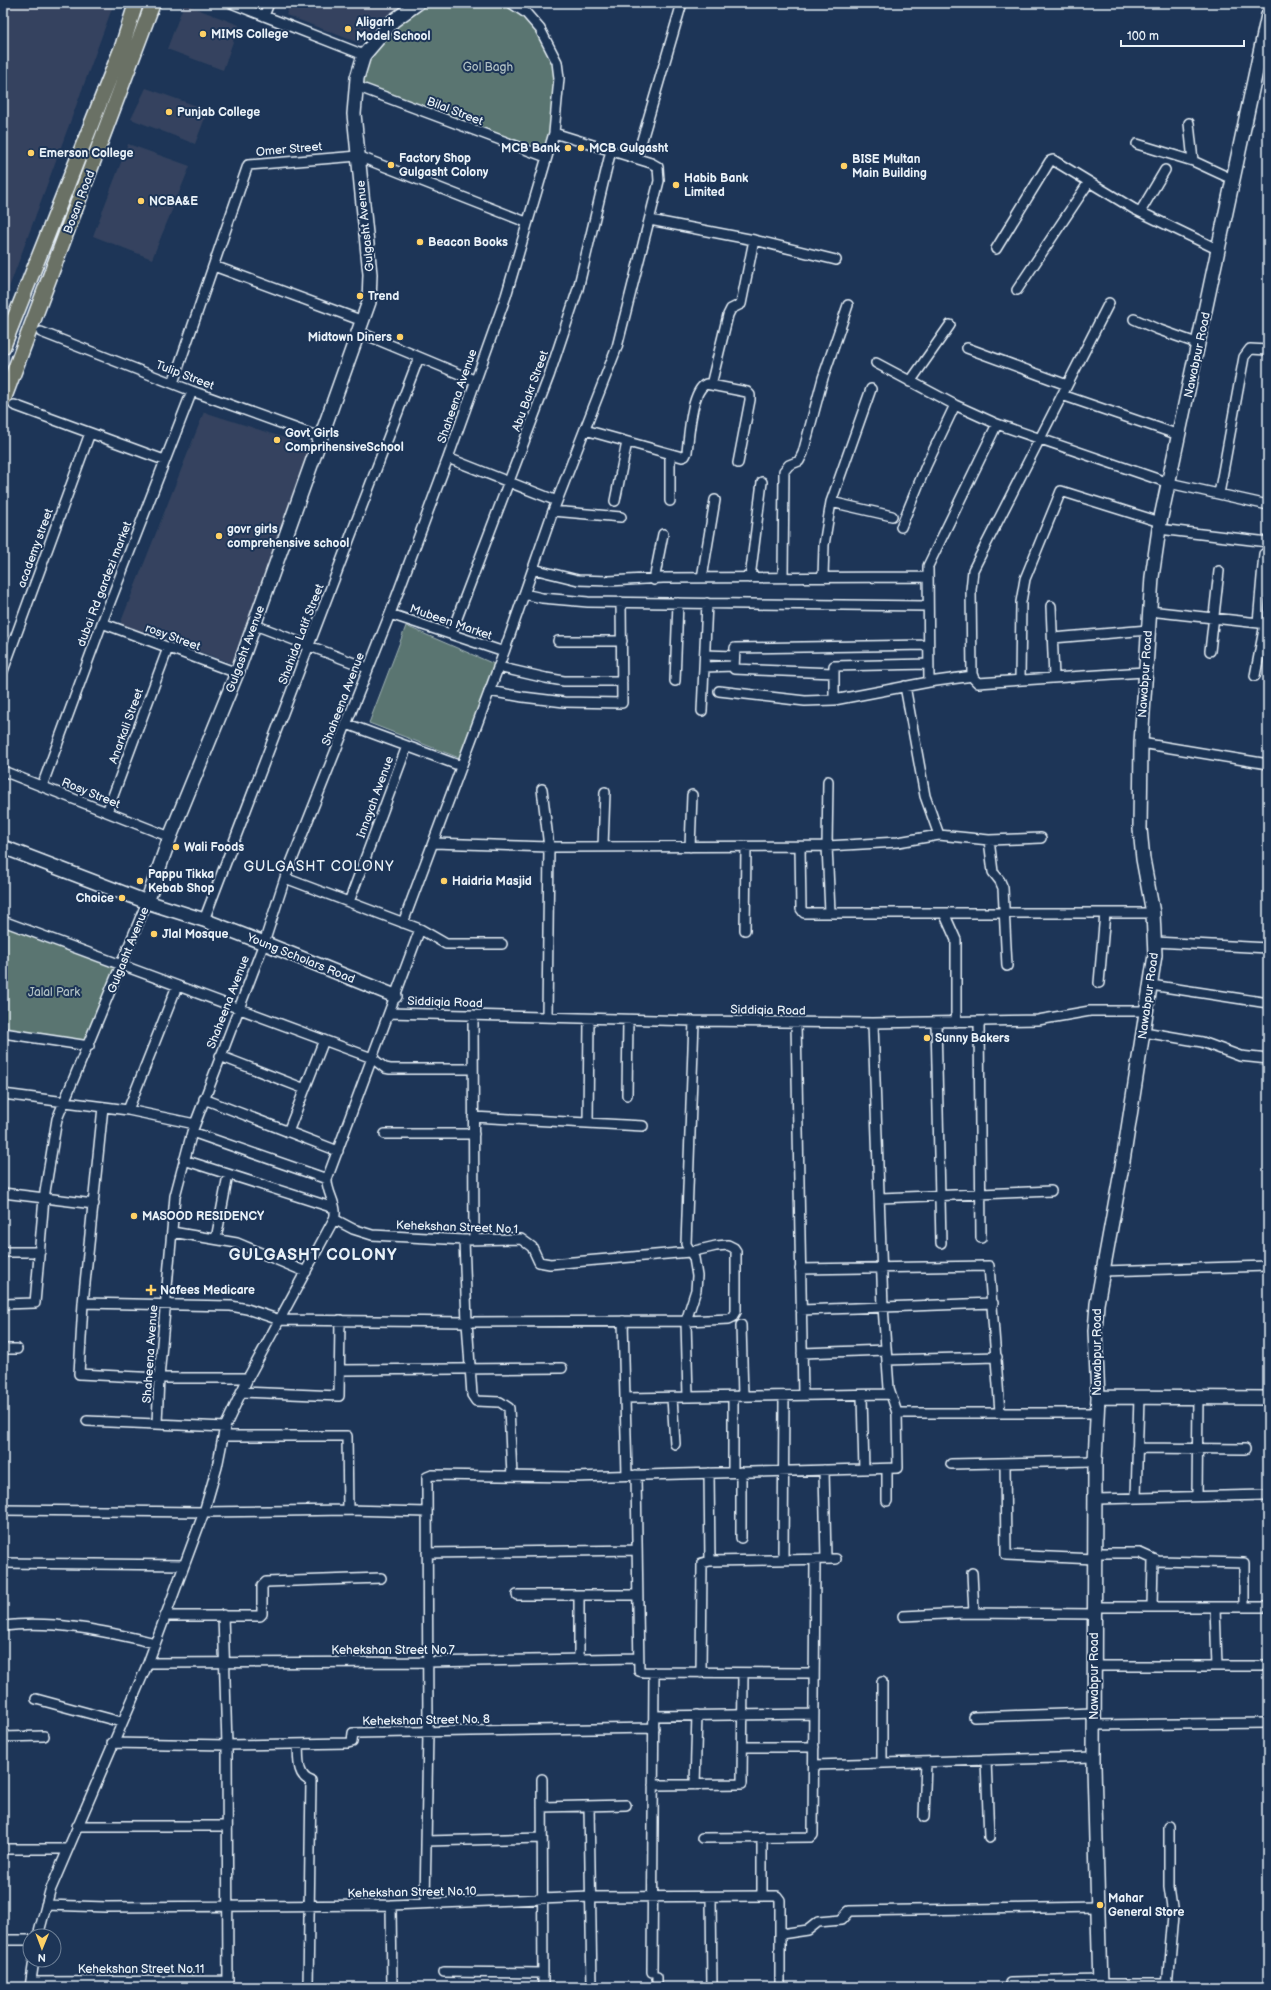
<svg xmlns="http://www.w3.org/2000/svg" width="1271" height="1990" font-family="'Balsamiq Sans',sans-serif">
  <rect width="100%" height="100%" fill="#1d3557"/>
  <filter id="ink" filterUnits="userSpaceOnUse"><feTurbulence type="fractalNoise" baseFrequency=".025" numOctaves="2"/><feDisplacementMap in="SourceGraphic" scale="8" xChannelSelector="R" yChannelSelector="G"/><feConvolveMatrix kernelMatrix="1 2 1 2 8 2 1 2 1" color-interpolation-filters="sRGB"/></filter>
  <g filter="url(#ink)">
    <path fill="#34435f" d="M3,3H114L3,304Z
      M291,3H403L359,43L286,15Z
      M184,4L239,25L223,70L167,49Z
      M146,88L208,110L195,144L131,119Z
      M128,144L190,166L152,259L93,236Z
      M204,412L316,448L234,664L120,624Z"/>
    <path fill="#5a7571" stroke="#a1b3b4" d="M418,3H511L540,29L559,78L546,157L356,86L364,55Z
      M406,626L501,667L467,761L369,723Z
      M3,921L122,965L89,1046L3,1033Z"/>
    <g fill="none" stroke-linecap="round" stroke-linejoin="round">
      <g stroke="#e8f1f8" stroke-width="12">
        <path id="street" d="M231,3L364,55
          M264,16L269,3
          M356,86L546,157
          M1189,123L1193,161
          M1137,144L1193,161L1234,180
          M637,157L682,3
          M1140,212L1165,170
          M650,220L754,240L836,260
          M996,249L1050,161L1053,160L1134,209L1219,250
          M214,266L363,321
          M1017,290L1089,182
          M1109,303L973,570L971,590L972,674L974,679L978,683L1144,672
          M1134,319L1157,329L1199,344
          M41,332L192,391L322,438
          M359,332L474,380
          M967,348L1067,385
          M876,363L955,405L997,424L1169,483L1268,505
          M910,382L950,325
          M173,383L248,165L358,156L526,222
          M711,385L728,315L731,309L741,304L754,240
          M1062,395L1179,435
          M14,405L164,460
          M585,430L682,457L685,456L687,452C689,436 691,391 706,384L747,392L750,395V400L738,463
          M448,458L557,501
          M1219,494L1244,357L1250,349L1268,350
          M615,501L627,442
          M670,501V454
          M831,502L892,516
          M553,511L621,517
          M901,527L926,466L955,405
          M1159,529L1268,542
          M533,569L578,580L609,581L663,578L927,577
          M783,577L784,471L789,465L799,461L803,453L823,378L848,305
          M823,577L824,545L831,502L871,389
          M702,578L715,500
          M750,578L762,482
          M654,580L663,534
          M524,594L542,598L588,602L927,606
          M1051,606L1054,678
          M1149,611L1268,624
          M390,614L504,652
          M102,623L237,673
          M1258,623L1264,554
          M255,625L367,668
          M451,634L549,376L578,289L611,150
          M1053,638L1148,630
          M558,641H622
          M1210,651L1219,571
          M705,655L734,656
          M498,667L546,678L564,681H622
          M704,667L734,666
          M3,671L90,433
          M834,673L734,669L735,648L928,645
          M1255,676L1265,624
          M1020,680L1021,602L1025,579L1061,491L1160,522
          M675,681L678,603
          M929,682L928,566L997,424
          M905,686L925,796L939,835
          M489,691L523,697L564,702L622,703L621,602
          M719,691L805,701L834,700L929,682L973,676
          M834,700V666L928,664
          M702,711L707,603
          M347,724L461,766
          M1141,743L1268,764
          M3,771L170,837
          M828,781L827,846L830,912
          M42,786L102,623L192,391
          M542,789L549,847L547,1017
          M107,812L168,648
          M989,840L993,872L1000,881L1003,888L1007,966
          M434,843L549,847L827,846L898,842L939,835L989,840L1041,838
          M603,847L605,792
          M690,847L692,795
          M800,847L801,909L804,913H1153
          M285,878L420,929L446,944H502
          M349,902L407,746
          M944,913L956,940V1022
          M204,920L419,357
          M3,921L372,1058L385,1068L390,1069H473
          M403,923L504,652L553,511L617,347L659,181L658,167L651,163L554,133
          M745,930L746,847
          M1155,942L1268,948
          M1099,983L1105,913
          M1151,985L1268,1003
          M389,1013L694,1021L873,1023L1038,1020L1090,1011H1147
          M473,1015L474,1239
          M936,1022L941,1243
          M979,1022L981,1238
          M796,1023L803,1395
          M1144,1032L1202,1042L1240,1056L1268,1059
          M3,1033L89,1046
          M220,1056L305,1089
          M3,1094L128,1110L195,1124
          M627,1095L628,1020
          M204,1099L338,1151
          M103,1107L83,1303L79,1374L159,1378H248
          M128,1110L177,986
          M473,1117L643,1126
          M588,1123L589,1019
          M192,1132L327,1179
          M288,1132L324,1040
          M385,1134H474
          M184,1160L334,1208
          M3,1193L94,1204
          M880,1198L1051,1191
          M172,1232L237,1243L306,1272
          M216,1239L228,1175
          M464,1240L467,1322L472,1395L476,1401L500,1402L509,1408L512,1476
          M3,1252H40
          M800,1269L989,1266L1000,1412
          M1103,1271L1268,1266
          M83,1303L231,1306L247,1309L280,1320L467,1322L686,1321L729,1319L733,1317L736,1312V1251L734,1248L728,1245L716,1246L690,1252L550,1264L539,1262L532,1247L521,1239L464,1240L372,1235L353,1229L334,1219
          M3,1304L35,1303L44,1198L57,1119L147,902
          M801,1310L993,1303
          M623,1321L627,1475
          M741,1325L743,1396
          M3,1349H17
          M802,1353L886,1350
          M887,1360L997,1357
          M340,1370L562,1368
          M241,1392L339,1396L340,1320
          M688,1397L686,1321L696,1290L697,1276L694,1258L686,1244L694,1021
          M733,1397V1472
          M862,1397L864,1469
          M625,1398L890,1394
          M672,1398L675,1444
          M897,1413H1097
          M87,1421L225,1427
          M157,1423L159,1378L175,1196L192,1132L264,943L285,878L390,614L448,458L506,296L554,133L559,78L557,62L540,29L526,13L511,3
          M223,1436H347L348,1510
          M1137,1448L1245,1449
          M1005,1463L1006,1555L1095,1559
          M951,1464L1095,1461
          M824,1470L826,1559
          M709,1473L710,1561
          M636,1475L639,1671L644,1672L814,1673
          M1197,1496L1198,1397
          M1136,1497L1139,1397
          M1096,1499L1266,1495
          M887,1501V1469
          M3,1510L204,1512L348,1510L427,1512
          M741,1538V1472
          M427,1553L637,1550
          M1095,1553H1140L1158,1561L1244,1563V1607
          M783,1559L784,1396
          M3,1563L184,1565
          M972,1573L974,1613
          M517,1595H637
          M579,1595V1659
          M1094,1607H1268
          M1152,1607L1153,1559
          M1215,1607L1217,1666
          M223,1615L227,1745L228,1987
          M165,1616H260L262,1614V1586L266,1582L381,1578
          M903,1616L964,1613L1094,1614
          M3,1626C54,1620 105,1631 155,1643
          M148,1663L428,1662L638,1658
          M1094,1666H1268
          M701,1673L702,1563L710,1561L836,1559
          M36,1699L121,1722
          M654,1716L814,1714
          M974,1717L1094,1713
          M1094,1725L1268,1723
          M3,1737L44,1736
          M112,1743L227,1745L348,1743L352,1742L353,1733L654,1728
          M298,1744C299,1757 296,1776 311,1781L308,1987
          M743,1747H814
          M986,1760L989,1838
          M882,1763V1682
          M814,1765L1094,1757
          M542,1779L543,1987
          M653,1785L742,1784L743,1673
          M695,1785L697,1715
          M589,1806L592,1987
          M542,1807L626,1805
          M924,1817L926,1762
          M77,1826H227
          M762,1837V1896
          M702,1838L811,1837L813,1835L815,1560
          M426,1841L542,1838
          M3,1849H67
          M711,1897L712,1987
          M425,1903L428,1732L427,1477L432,1475L574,1477L898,1468L897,1413L889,1388L883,1307L873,1023
          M46,1905L106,1907L391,1905L590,1897L777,1896L780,1900V1987
          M391,1905L392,1987
          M781,1934L808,1930L818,1922L841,1920L849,1911L1098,1907
          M38,1936L50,1891L148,1663L204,1512L217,1467L225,1427L248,1378L334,1219C339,1207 326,1192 327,1179L420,929
          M3,1940H30
          M444,1972L543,1973
          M652,1972L654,1672
          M31,1982L228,1981
          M1010,1982L1100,1980
          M1100,1984H1167
          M30,1987L34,1960
          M657,1987V1977
          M1167,1987L1173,1915L1169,1887V1826"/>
      </g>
      <g stroke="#e8f1f8" stroke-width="16">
        <path id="secondary" d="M3,847L147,902L204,920L264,943L395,996
          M147,902L170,837L237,673L369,302L370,274L354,114L357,78L364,55L393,21L418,3
          M1098,1397L1268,1398
          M1100,1987L1094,1766L1095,1461L1098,1397L1095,1331L1097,1304L1123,1161L1155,955L1153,913L1143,859L1140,829L1141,743L1152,577L1160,522L1268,15"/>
      </g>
      <g stroke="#e8f1f8" stroke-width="17">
        <path id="primary" d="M3,347L122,47L136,3
          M3,401L153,3"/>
      </g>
      <use href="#street" stroke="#1d3557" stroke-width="9"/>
      <use href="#secondary" stroke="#1d3557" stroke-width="13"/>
      <use href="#primary" stroke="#6a7165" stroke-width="14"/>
    </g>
  </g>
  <g fill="#ffd166" stroke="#1d3557" stroke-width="1.5">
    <circle cx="348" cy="29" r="4"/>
    <circle cx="203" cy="34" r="4"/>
    <circle cx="169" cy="112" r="4"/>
    <circle cx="568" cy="148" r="4"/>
    <circle cx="581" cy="148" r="4"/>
    <circle cx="31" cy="153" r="4"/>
    <circle cx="391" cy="165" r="4"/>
    <circle cx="844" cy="166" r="4"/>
    <circle cx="676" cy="185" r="4"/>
    <circle cx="141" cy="201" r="4"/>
    <circle cx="420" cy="242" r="4"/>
    <circle cx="360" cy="296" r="4"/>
    <circle cx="400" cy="337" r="4"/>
    <circle cx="277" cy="440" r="4"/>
    <circle cx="219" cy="536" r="4"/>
    <circle cx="176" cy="847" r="4"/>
    <circle cx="140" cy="881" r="4"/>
    <circle cx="444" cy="881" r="4"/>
    <circle cx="122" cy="898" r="4"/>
    <circle cx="154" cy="934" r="4"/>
    <circle cx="927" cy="1038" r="4"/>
    <circle cx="134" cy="1216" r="4"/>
    <path d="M149 1284h4v4h4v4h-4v4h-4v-4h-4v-4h4z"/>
    <circle cx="1100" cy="1905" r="4"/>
  </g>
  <g text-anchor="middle" stroke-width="4" stroke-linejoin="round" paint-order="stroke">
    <g font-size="12" font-weight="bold" fill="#e8f1f8" stroke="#1d3557" text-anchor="start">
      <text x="356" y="26">Aligarh<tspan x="356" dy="14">Model School</tspan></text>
      <text x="211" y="38">MIMS College</text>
      <text x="177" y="116">Punjab College</text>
      <text x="560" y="152" text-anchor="end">MCB Bank</text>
      <text x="589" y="152">MCB Gulgasht</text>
      <text x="39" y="157">Emerson College</text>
      <text x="399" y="162">Factory Shop<tspan x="399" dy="14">Gulgasht Colony</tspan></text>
      <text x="852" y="163">BISE Multan<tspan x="852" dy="14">Main Building</tspan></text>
      <text x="684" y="182">Habib Bank<tspan x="684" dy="14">Limited</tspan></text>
      <text x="149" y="205">NCBA&amp;E</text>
      <text x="428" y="246">Beacon Books</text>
      <text x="368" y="300">Trend</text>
      <text x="392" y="341" text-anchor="end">Midtown Diners</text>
      <text x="285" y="437">Govt Girls<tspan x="285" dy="14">ComprihensiveSchool</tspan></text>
      <text x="227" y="533">govr girls<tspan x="227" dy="14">comprehensive school</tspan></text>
      <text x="184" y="851">Wali Foods</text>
      <text x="148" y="878">Pappu Tikka<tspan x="148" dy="14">Kebab Shop</tspan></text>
      <text x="452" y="885">Haidria Masjid</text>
      <text x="114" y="902" text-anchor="end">Choice</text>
      <text x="162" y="938">Jlal Mosque</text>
      <text x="935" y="1042">Sunny Bakers</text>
      <text x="142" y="1220">MASOOD RESIDENCY</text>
      <text x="160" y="1294">Nafees Medicare</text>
      <text x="1108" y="1902">Mahar<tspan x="1108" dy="14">General Store</tspan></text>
    </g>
    <g font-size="12" fill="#afbfc2" stroke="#1d3557">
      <text x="488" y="71">Gol Bagh</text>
      <text x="54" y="996">Jalal Park</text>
    </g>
    <g font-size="12" fill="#e8f1f8" stroke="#1d3557">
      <text transform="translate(455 111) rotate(21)" y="4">Bilal Street</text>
      <text transform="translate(289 149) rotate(-5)" y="4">Omer Street</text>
      <text transform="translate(79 202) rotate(-69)" y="4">Bosan Road</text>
      <text transform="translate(365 226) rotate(-96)" y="4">Gulgasht Avenue</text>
      <text transform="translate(1197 355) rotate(-78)" y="4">Nawabpur Road</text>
      <text transform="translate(185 375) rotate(21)" y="4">Tulip Street</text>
      <text transform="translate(530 391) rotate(-70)" y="4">Abu Bakr Street</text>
      <text transform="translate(457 396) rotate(-71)" y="4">Shaheena Avenue</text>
      <text transform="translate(35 548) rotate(-70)" y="4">academy street</text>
      <text transform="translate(104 584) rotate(-69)" y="4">dubai Rd gardezi market</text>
      <text transform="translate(451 622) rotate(19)" y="4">Mubeen Market</text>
      <text transform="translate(301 634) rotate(-69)" y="4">Shahida Latif Street</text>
      <text transform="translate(173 637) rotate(20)" y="4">rosy Street</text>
      <text transform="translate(245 649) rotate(-70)" y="4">Gulgasht Avenue</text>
      <text transform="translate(1145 674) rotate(-86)" y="4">Nawabpur Road</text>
      <text transform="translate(343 699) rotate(-69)" y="4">Shaheena Avenue</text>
      <text transform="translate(126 726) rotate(-70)" y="4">Anarkali Street</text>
      <text transform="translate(91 793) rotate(22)" y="4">Rosy Street</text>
      <text transform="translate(375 797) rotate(-70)" y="4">Innayah Avenue</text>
      <text transform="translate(128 950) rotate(-68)" y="4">Gulgasht Avenue</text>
      <text transform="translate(301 958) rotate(22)" y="4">Young Scholars Road</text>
      <text transform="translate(1148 996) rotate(-82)" y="4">Nawabpur Road</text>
      <text transform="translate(228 1002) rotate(-69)" y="4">Shaheena Avenue</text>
      <text transform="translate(445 1002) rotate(2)" y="4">Siddiqia Road</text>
      <text transform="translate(768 1010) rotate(1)" y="4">Siddiqia Road</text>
      <text transform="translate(457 1227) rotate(2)" y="4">Kehekshan Street No.1</text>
      <text transform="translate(1097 1352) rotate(-90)" y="4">Nawabpur Road</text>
      <text transform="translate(150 1354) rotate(-86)" y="4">Shaheena Avenue</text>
      <text x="393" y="1654">Kehekshan Street No.7</text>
      <text transform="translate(1094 1676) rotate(-90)" y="4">Nawabpur Road</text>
      <text transform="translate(426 1720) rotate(-1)" y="4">Kehekshan Street No. 8</text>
      <text transform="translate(412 1892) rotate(-1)" y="4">Kehekshan Street No.10</text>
      <text x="141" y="1973">Kehekshan Street No.11</text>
    </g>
    <g font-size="14" letter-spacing="1" fill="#e8f1f8" stroke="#1d3557">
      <text x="319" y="871">GULGASHT COLONY</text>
    </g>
    <g font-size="16" font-weight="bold" letter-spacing="1" fill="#e8f1f8" stroke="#1d3557">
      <text x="313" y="1260">GULGASHT COLONY</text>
    </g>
  </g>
  <rect width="1271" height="1990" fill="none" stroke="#1d3557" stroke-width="16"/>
  <rect x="8" y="8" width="1255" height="1974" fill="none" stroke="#e8f1f8" stroke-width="1.5" filter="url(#ink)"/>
  <g transform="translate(42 1948) rotate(181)"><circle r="19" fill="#1d3557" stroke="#6e8097"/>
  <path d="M0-3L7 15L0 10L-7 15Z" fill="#ffd166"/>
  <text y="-6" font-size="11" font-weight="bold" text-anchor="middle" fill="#e8f1f8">N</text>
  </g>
  <path d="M1121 40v6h123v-6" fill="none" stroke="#e8f1f8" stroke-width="2"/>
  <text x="1127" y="40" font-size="12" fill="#e8f1f8" stroke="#1d3557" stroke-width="3" paint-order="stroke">100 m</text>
</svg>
